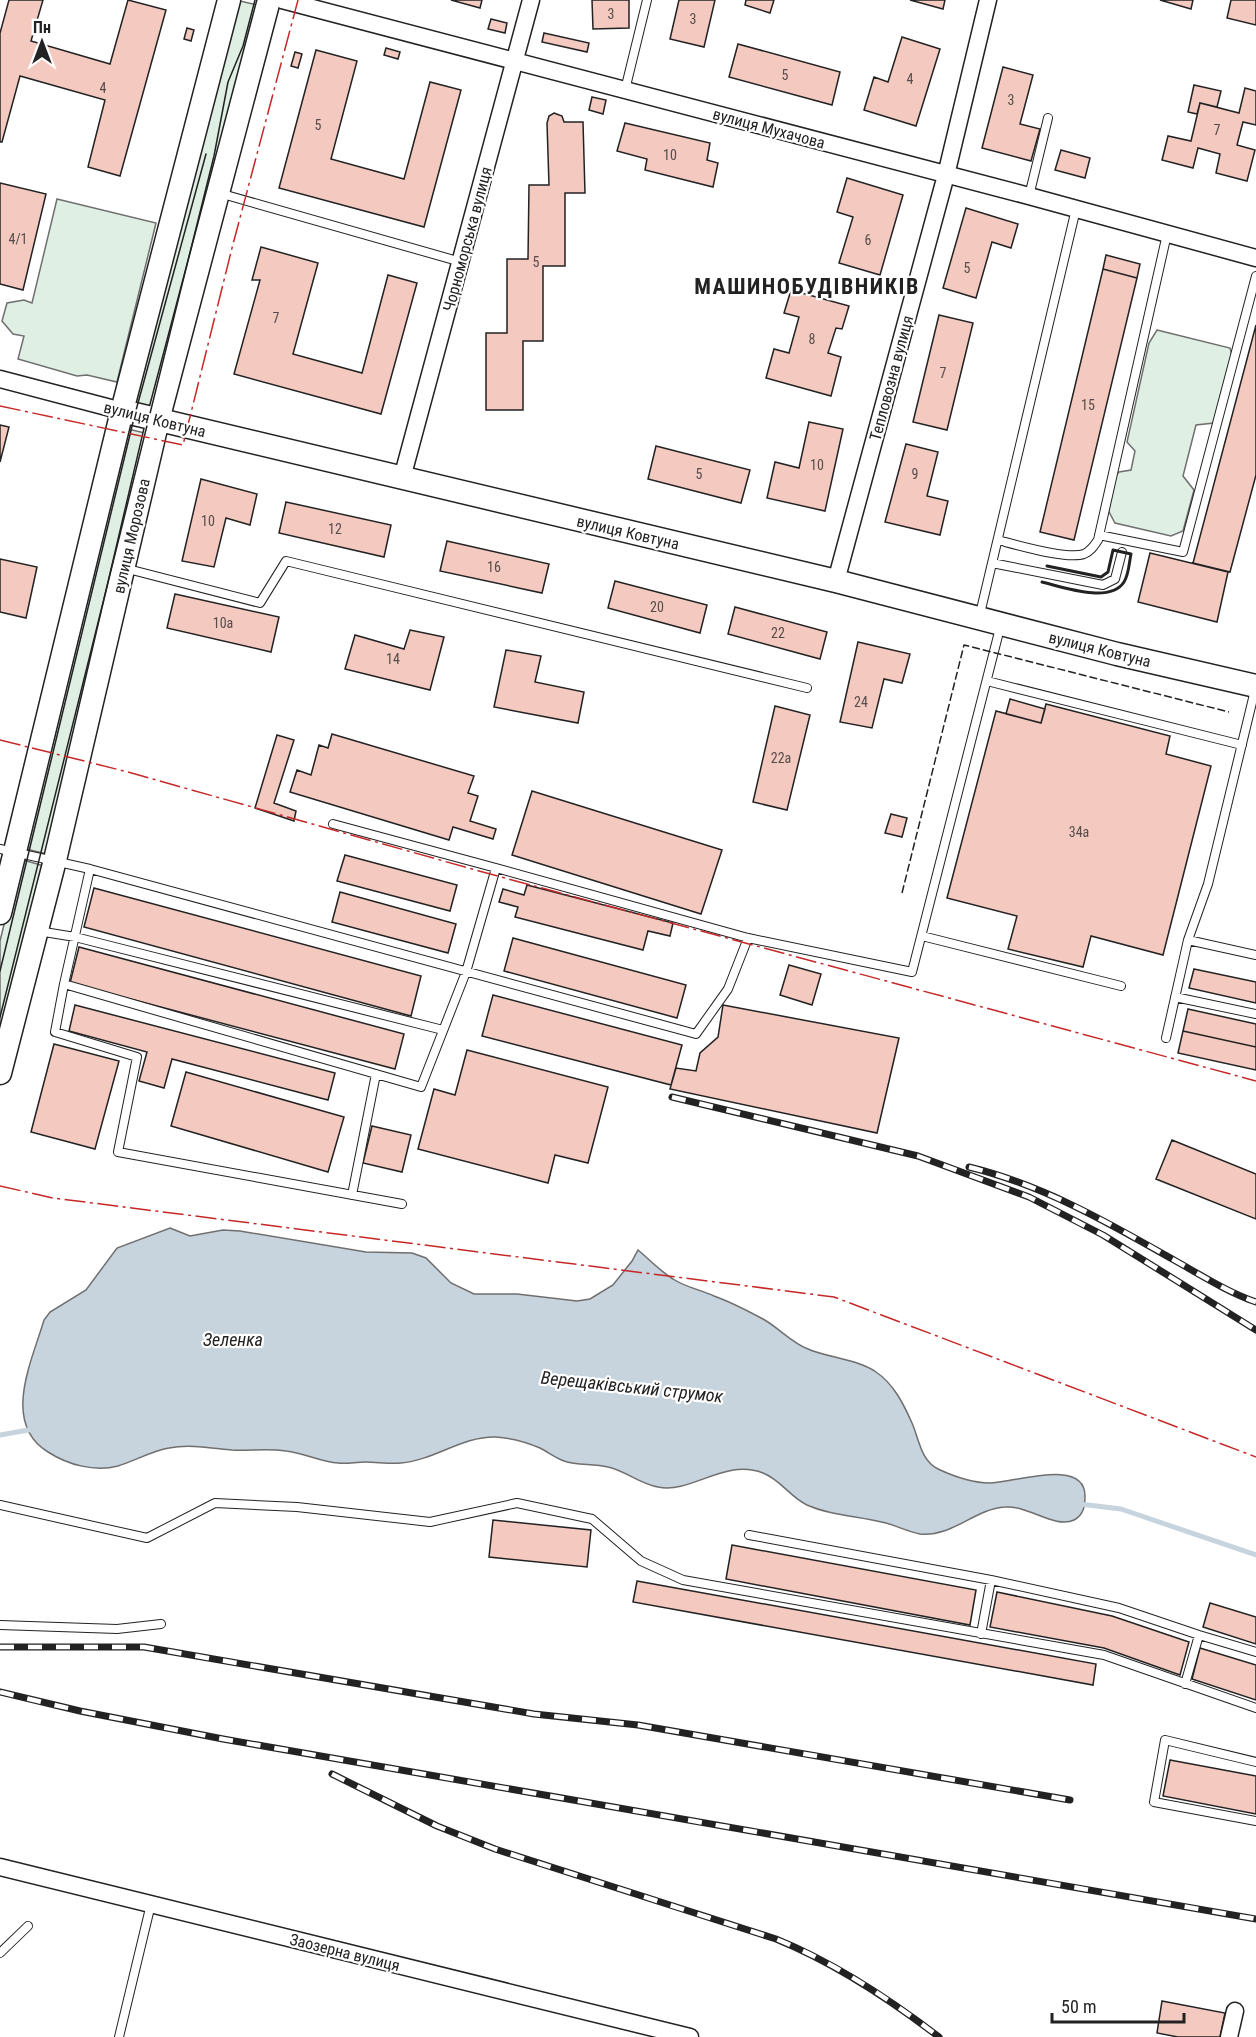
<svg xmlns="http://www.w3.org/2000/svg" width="1256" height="2037" font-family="'Roboto Condensed',sans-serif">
  <rect width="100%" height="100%" fill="#fff"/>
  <path fill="#e0efe3" stroke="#6f6f6f" stroke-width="1.5" d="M236,0L261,6L155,414L127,408Z
    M57,199L156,223L117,382L87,375L77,376L18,359L24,336L13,334L2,321L7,303L24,300L32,303Z
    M1157,330L1230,348L1232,355L1214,423L1196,425L1183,476L1194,490L1183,531L1171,536L1115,523L1108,510L1115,476L1119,472L1131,470L1135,451L1127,442L1149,343Z
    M124,428L149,434L47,854L26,849Z
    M20,859L44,866L0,1042V941Z"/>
  <path fill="#c7d3dd" stroke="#6f6f6f" stroke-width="1.5" d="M170,1228L190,1236L223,1230L240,1231L366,1252L412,1253L426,1258L451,1283L474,1294H517L577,1301L590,1299L613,1285L632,1261L638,1250C649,1259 660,1271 673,1279C685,1287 701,1290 714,1296C731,1302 748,1311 763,1319C779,1328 792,1343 808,1349C829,1358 857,1359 876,1372C894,1384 904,1405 912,1423C919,1439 921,1461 938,1469C953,1476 974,1483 990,1483C1013,1483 1085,1457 1085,1496C1085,1505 1084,1515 1074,1520C1055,1529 1028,1505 1005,1507C974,1509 953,1537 920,1534C909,1532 897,1526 886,1523C860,1516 832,1516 807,1505C790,1497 781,1480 763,1473C724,1458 692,1494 658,1487C640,1484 626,1471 608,1467C593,1463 578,1466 564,1461C555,1458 548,1452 540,1448C526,1442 511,1438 496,1437C462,1436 435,1460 401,1463C389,1464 377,1462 365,1462C356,1462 347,1464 338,1463C321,1462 304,1453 286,1451C267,1448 250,1451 232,1450C211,1448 189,1444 169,1448C151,1451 135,1461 118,1466C95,1472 68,1465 48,1452C1,1423 32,1361 44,1320L50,1312L86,1290L117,1248Z"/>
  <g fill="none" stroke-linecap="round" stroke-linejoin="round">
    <path stroke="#c7d3dd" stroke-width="5" d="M0,1435L34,1429
      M1080,1504L1121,1509L1256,1555"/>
  </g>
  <path fill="#f3c9c0" stroke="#222" stroke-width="1.5" d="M9,0H43L31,41L110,64L128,0L166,10L120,176L88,167L105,100L20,76L2,142H0V33Z
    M451,0H482L480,8Z
    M592,0H629V28L593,29Z
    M679,0H715L704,47L670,39Z
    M746,0H774L770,13L745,5Z
    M910,0H945L943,9Z
    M1160,0H1193L1191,9Z
    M1231,0H1256V25L1227,18Z
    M491,19L507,23L505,33L488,29Z
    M187,28L194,30L191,41L184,39Z
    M544,33L589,43L587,52L542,42Z
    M902,37L940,49L916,126L864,110L874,77L888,82Z
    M738,44L840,72L832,105L729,77Z
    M386,48L400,52L398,59L384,55Z
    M316,50L357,61L331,159L404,179L430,82L461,90L424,227L279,188Z
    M295,52L302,54L298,68L291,66Z
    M1003,67L1033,75L1020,124L1040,129L1031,161L982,148Z
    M1194,85L1221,91L1217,107L1200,103L1197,114L1188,112Z
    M1245,88L1256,91V125L1243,122L1237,145L1255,150L1247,181L1216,173L1220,154L1198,148L1193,168L1162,160L1168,136L1191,141L1200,103L1239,113Z
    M592,97L606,100L603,114L589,110Z
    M554,113L562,116L564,122H583L585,193H565V266H543V341H523V410H486V333H507V259H528L529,185H549L547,123L549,116Z
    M625,123L710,143L707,160L718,163L713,187L645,170L647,159L617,151Z
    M1061,150L1090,158L1085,178L1055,170Z
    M847,178L903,195L880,275L839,263L853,217L837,212Z
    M0,183L46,194L23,290L0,284Z
    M966,208L1018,224L1011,248L992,242L976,298L943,288Z
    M261,247L318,263L293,354L362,373L388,275L417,283L381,414L234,374L260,280H252Z
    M1106,255L1140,264L1137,278L1103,269Z
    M1103,269L1137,278L1074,540L1040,532Z
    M791,290L849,306L842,329L836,328L828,353L841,357L831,396L766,378L774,349L789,353L799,317L784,313Z
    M939,315L973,323L947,430L913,422Z
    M1256,325V475L1230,572L1193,563Z
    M809,422L843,429L825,511L767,498L775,462L799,468Z
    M0,425L9,427L0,462Z
    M906,444L938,452L927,496L948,501L940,535L885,522Z
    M656,446L750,470L741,503L648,479Z
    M201,479L257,494L250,525L226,518L214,567L182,561Z
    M286,502L391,525L384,557L279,533Z
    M447,541L549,564L542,593L440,571Z
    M1150,553L1228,572L1217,622L1138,602Z
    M0,559L37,567L26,618L0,612Z
    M615,581L707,605L700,633L608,608Z
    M175,594L279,617L271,652L167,628Z
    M735,607L827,632L820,659L728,634Z
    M410,630L444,637L430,690L345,669L355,635L404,649Z
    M858,642L910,654L902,683L884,679L872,728L840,722Z
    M506,650L541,656L535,682L584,692L578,723L494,707Z
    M1010,699L1045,709L1041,723L1006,714Z
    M1046,704L1170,736L1166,754L1211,766L1163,955L1091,936L1083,967L1008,949L1017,916L947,898L996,711L1041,723Z
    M775,706L810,715L787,810L753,802Z
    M332,734L474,776L468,793L478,796L470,821L496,829L493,839L453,827L449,840L290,792L297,770L311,775L319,745L328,748Z
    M277,735L294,740L274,803L296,811L294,821L255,808Z
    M532,791L722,850L701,914L512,855Z
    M891,814L907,818L902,837L885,833Z
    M345,855L457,885L450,911L337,881Z
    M527,885L673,923L670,936L648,931L643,950L515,917L518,907L499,902L503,889L524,895Z
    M94,888L421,976L411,1016L84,927Z
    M340,892L456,924L448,953L332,922Z
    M513,938L686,985L677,1018L504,971Z
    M79,947L404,1034L395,1069L70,983Z
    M789,965L821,974L812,1005L780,995Z
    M1194,969L1256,982V1003L1189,988Z
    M493,995L682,1045L671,1085L482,1036Z
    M75,1005L335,1073L328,1100L172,1059L164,1088L139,1081L147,1052L69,1031Z
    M723,1005L899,1038L877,1133L670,1089L676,1068L696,1071L700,1053L718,1037Z
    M1188,1009L1256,1024V1047L1183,1031Z
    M1183,1031L1256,1047V1070L1178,1053Z
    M54,1044L119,1061L95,1149L31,1132Z
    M467,1050L608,1087L588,1163L555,1155L548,1183L418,1149L434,1089L455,1095Z
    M186,1072L344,1117L328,1172L171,1126Z
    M372,1126L411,1135L402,1172L363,1163Z
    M1172,1140L1256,1174V1219L1156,1179Z
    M493,1520L591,1530L587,1567L489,1557Z
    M732,1545L976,1590L970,1625L726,1579Z
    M637,1581L1096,1664L1093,1685L633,1602Z
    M997,1592L1112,1616L1189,1642L1180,1675L1104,1648L990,1627Z
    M1210,1603L1256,1617V1644L1203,1627Z
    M1200,1648L1256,1665V1700L1192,1679Z
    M1170,1760L1256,1776V1814L1163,1796Z
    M1162,2001L1225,2013L1220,2037H1178L1157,2033Z"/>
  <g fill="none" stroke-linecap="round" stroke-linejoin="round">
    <g stroke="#222" stroke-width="10">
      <path id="lane" d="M625,90L647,0
        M219,193L461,262
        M1029,196L1048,118
        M1099,535L1183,552L1256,276
        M998,540C1017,545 1067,560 1084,554C1091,551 1094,546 1098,540L1167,234
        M992,563L1103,585L1115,579L1122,552
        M124,568L260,603L286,561L807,688
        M979,618L1076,209
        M987,681L1242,745
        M333,824L496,868
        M0,849L90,869L696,1034L728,989L748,938
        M90,869L64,984L421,1087L466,972L496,868L748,938L912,972L1001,624
        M38,931L75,937L443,1030
        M922,936L1121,986
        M1188,940L1256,955
        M64,984L55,1032L137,1057L118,1152L402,1204
        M1175,997L1256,1014
        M1166,1038L1188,940L1208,884L1256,686
        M352,1195L376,1074
        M0,1505L147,1538L215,1503L297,1507L430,1522L517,1503L592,1519L641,1561L683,1580L1104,1655L1256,1708
        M749,1535L991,1580L1119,1608L1199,1635L1256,1652
        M0,1625L117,1629L161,1624
        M981,1634L991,1580
        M1185,1684L1199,1635
        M1256,1762L1165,1740L1154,1802L1256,1821
        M0,1953L28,1926
        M119,2037L151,1904"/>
    </g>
    <g stroke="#222" stroke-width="19">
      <path id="street" d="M282,0L1029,196L1256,258
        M0,379L122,411
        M402,478L531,0
        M836,581L946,175L988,0
        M0,1867L690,2037
        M1229,2037L1235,2011"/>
    </g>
    <g stroke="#222" stroke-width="25">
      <path id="secondary" d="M122,411L836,581L1117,654L1256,686
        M0,913L122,411L229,0
        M0,1073L55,860L158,420L269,0"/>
    </g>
    <use href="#lane" stroke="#fff" stroke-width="8"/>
    <use href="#street" stroke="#fff" stroke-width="16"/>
    <use href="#secondary" stroke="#fff" stroke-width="22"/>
    <path stroke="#222" stroke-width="1.5" d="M0,971L135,414L206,154
      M0,1017L214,156L228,82L243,46L255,0"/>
    <g stroke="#222" stroke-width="7">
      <path id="rail" d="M672,1097L918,1156L1029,1197L1103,1235L1256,1330
        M969,1167C1043,1185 1109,1223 1174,1260C1201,1275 1227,1292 1256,1302
        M0,1647H144L534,1714L638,1725L1070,1800
        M0,1692L80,1711L223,1739L1256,1919
        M332,1774L437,1826L495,1849L776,1939C835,1963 888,1998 939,2037"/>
    </g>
    <use href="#rail" stroke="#fff" stroke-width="4.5" stroke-dasharray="14" stroke-linecap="butt"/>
    <path stroke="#222" stroke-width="1.5" stroke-dasharray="8 3" stroke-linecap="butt" d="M902,893L964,645L1229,712"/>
    <path stroke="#222" stroke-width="3" d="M1042,582C1063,587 1110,604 1124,582C1129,574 1129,563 1131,554L1113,550L1108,572L1101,577L1047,566"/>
    <path stroke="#c62828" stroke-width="1.5" stroke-dasharray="21 4.5 3 4.5" stroke-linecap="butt" d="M0,406L183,445L232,248L298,0
      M0,740L128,772L479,871L1256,1081
      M0,1186L53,1198L834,1297L1256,1457"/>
  </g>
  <g text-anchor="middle" stroke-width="4.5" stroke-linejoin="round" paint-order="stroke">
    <g font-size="14" fill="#564c4a">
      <text x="611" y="19">3</text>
      <text x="693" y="24">3</text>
      <text x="785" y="80">5</text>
      <text x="910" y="84">4</text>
      <text x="103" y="93">4</text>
      <text x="1011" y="105">3</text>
      <text x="318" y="130">5</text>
      <text x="1217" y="135">7</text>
      <text x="670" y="160">10</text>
      <text x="18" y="244">4/1</text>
      <text x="868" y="245">6</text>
      <text x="536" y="267">5</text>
      <text x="967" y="273">5</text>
      <text x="276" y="323">7</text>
      <text x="812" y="344">8</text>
      <text x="943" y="378">7</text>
      <text x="1088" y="410">15</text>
      <text x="817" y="470">10</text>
      <text x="699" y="479">5</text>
      <text x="915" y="479">9</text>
      <text x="208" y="526">10</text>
      <text x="335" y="534">12</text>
      <text x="494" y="572">16</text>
      <text x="657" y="612">20</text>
      <text x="223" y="628">10а</text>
      <text x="778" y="638">22</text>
      <text x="393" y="664">14</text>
      <text x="861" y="707">24</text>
      <text x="781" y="763">22а</text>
      <text x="1079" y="837">34а</text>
    </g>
    <g font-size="16" fill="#222" stroke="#fff">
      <text transform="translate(769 128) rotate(15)" y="6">вулиця Мухачова</text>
      <text transform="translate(467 239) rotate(-75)" y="6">Чорноморська вулиця</text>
      <text transform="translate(891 378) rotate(-75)" y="6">Тепловозна вулиця</text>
      <text transform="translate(155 419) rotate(14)" y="6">вулиця Ковтуна</text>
      <text transform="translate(628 532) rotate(13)" y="6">вулиця Ковтуна</text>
      <text transform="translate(131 536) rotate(-77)" y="6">вулиця Морозова</text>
      <text transform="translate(1100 649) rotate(14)" y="6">вулиця Ковтуна</text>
      <text transform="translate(345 1952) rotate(14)" y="6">Заозерна вулиця</text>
    </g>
    <g font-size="18" font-style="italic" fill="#222" stroke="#fff">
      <text x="233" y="1346">Зеленка</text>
      <text transform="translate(632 1387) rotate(6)" y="6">Верещаківський струмок</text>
    </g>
    <g font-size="22" font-weight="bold" letter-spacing="1.5" fill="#222" stroke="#fff">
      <text x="807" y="294">МАШИНОБУДІВНИКІВ</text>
    </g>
  </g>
  <g transform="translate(42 42)" stroke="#ffffff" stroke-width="4.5" paint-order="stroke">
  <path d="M0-4.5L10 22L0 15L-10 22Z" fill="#222222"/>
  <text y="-9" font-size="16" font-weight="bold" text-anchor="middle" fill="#222222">Пн</text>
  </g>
  <path d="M1052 2013v9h132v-9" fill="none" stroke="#222222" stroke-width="3"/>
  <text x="1061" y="2013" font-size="18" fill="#222222" stroke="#ffffff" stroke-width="4.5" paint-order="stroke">50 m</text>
</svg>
